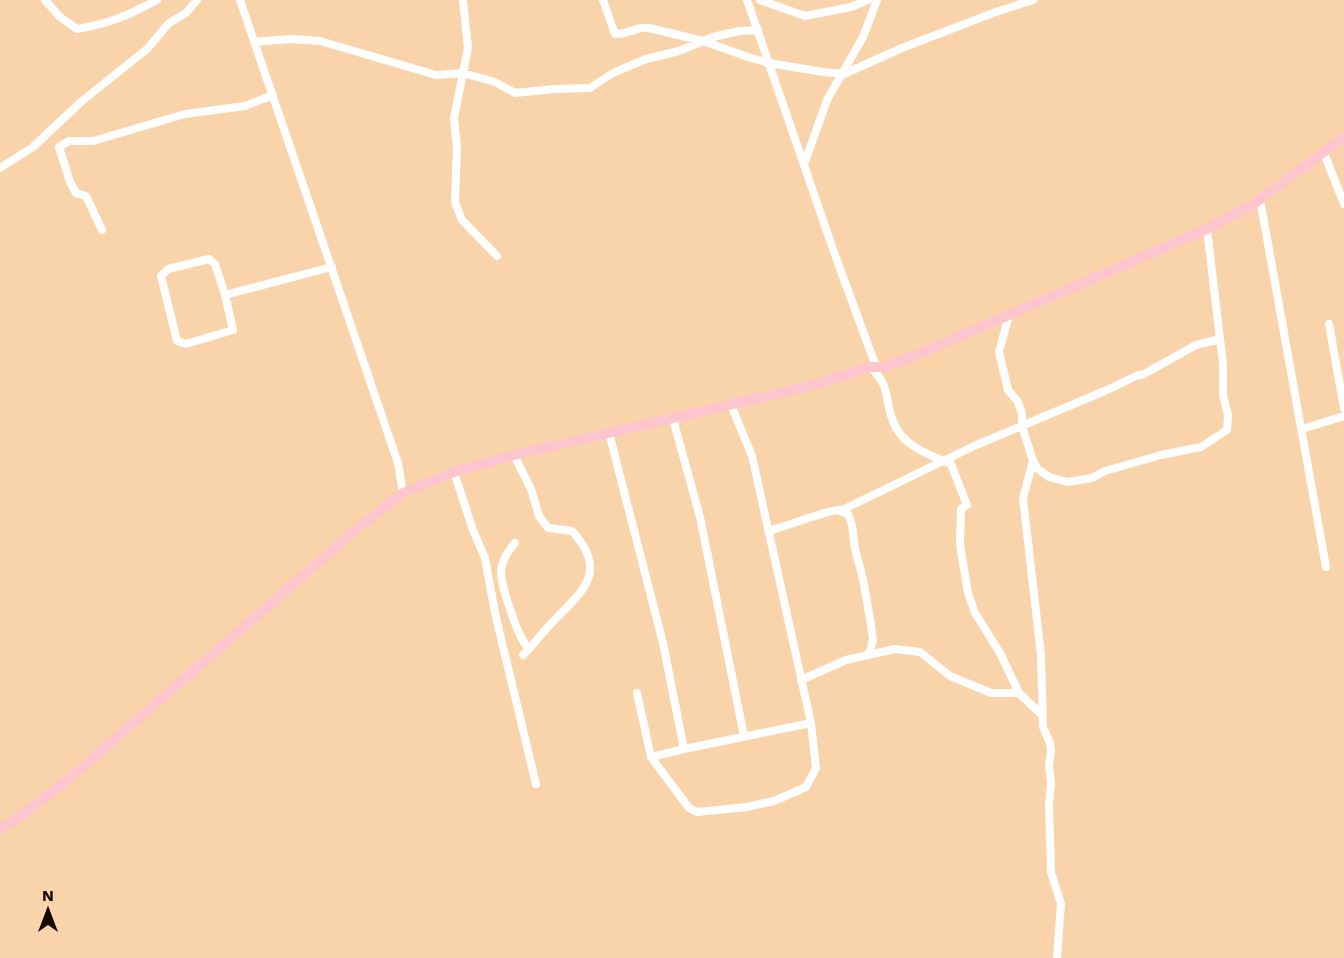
<svg xmlns="http://www.w3.org/2000/svg" width="1344" height="958" font-family="'Work Sans',sans-serif">
  <rect width="100%" height="100%" fill="#f9d4ab"/>
  <g fill="none" stroke-linecap="round" stroke-linejoin="round">
    <path stroke="#fff" stroke-width="8" d="M45,0L60,17L77,29C111,23 127,16 157,0
      M240,0L398,463L403,493
      M463,0L468,48L454,118L457,148L455,202L462,220L497,256
      M603,0L615,34C627,35 637,26 649,28L703,41L748,57L769,63L823,72L844,74L902,48L993,13L1033,0
      M747,0L834,252L875,364L870,367C891,386 884,398 893,421C901,445 930,456 951,464L967,505L961,509L960,545L968,593L975,613L1000,653L1019,693L1042,715
      M760,0L805,16L851,7L868,0
      M254,42L290,39L320,41L436,75L463,73L495,82L515,93L555,89L590,88L613,73L646,59L679,51L713,37L739,31L758,30
      M1324,153L1344,204
      M804,165L827,100L863,37L877,0
      M0,168L33,147L82,101L147,49L169,23L186,13L197,0
      M1260,199L1326,567
      M102,230L86,196L76,193L70,182L59,147L69,141H93L185,114L245,106L273,95
      M225,295L215,264L209,259L168,269L161,276L177,341L186,344L233,330L225,295L332,267
      M1009,315L999,352L1008,390L1018,402L1022,414V426L1033,461L1038,469L1049,477L1068,482L1092,478L1105,471L1161,455L1201,447L1227,430L1228,415L1223,395V364L1207,229
      M1329,324L1344,408
      M673,419L700,517L744,736
      M1302,429L1344,416
      M609,433L663,643L684,749L651,757
      M514,455L531,489L539,516L548,528L572,531C612,575 578,594 548,627C539,637 532,646 523,655
      M1033,461L1023,498L1041,655L1043,727L1050,743L1051,751L1049,766L1051,783L1049,805L1051,872L1061,904L1057,958
      M454,472L473,530L485,558L495,613L536,784
      M840,511L974,446L1107,390L1136,376L1144,374L1196,345L1220,339
      M768,531C781,528 831,509 839,510C840,511 847,514 848,514L852,525L855,549L863,579L871,625L873,640L869,654
      M515,543C507,552 501,561 501,573C502,589 518,638 529,649
      M801,680L846,660L895,649L920,652L950,676L991,693H1019
      M637,693L651,757L689,808L697,812L747,807L774,801L806,787L816,768L811,723L752,456L731,405
      M684,749L811,723"/>
    <path stroke="#ffc5ce" stroke-width="10" d="M0,829L22,815L70,778L358,528L403,493L454,472L514,455L807,387L870,367H884L919,354L1207,229L1255,203L1344,137"/>
  </g>
  <g transform="translate(48 910)" stroke="#f9d4ab" stroke-width="4.5" paint-order="stroke">
  <path d="M0-4.5L10 22L0 15L-10 22Z" fill="#180900"/>
  <text y="-9" font-size="16" font-weight="bold" text-anchor="middle" fill="#180900">N</text>
  </g>
</svg>
